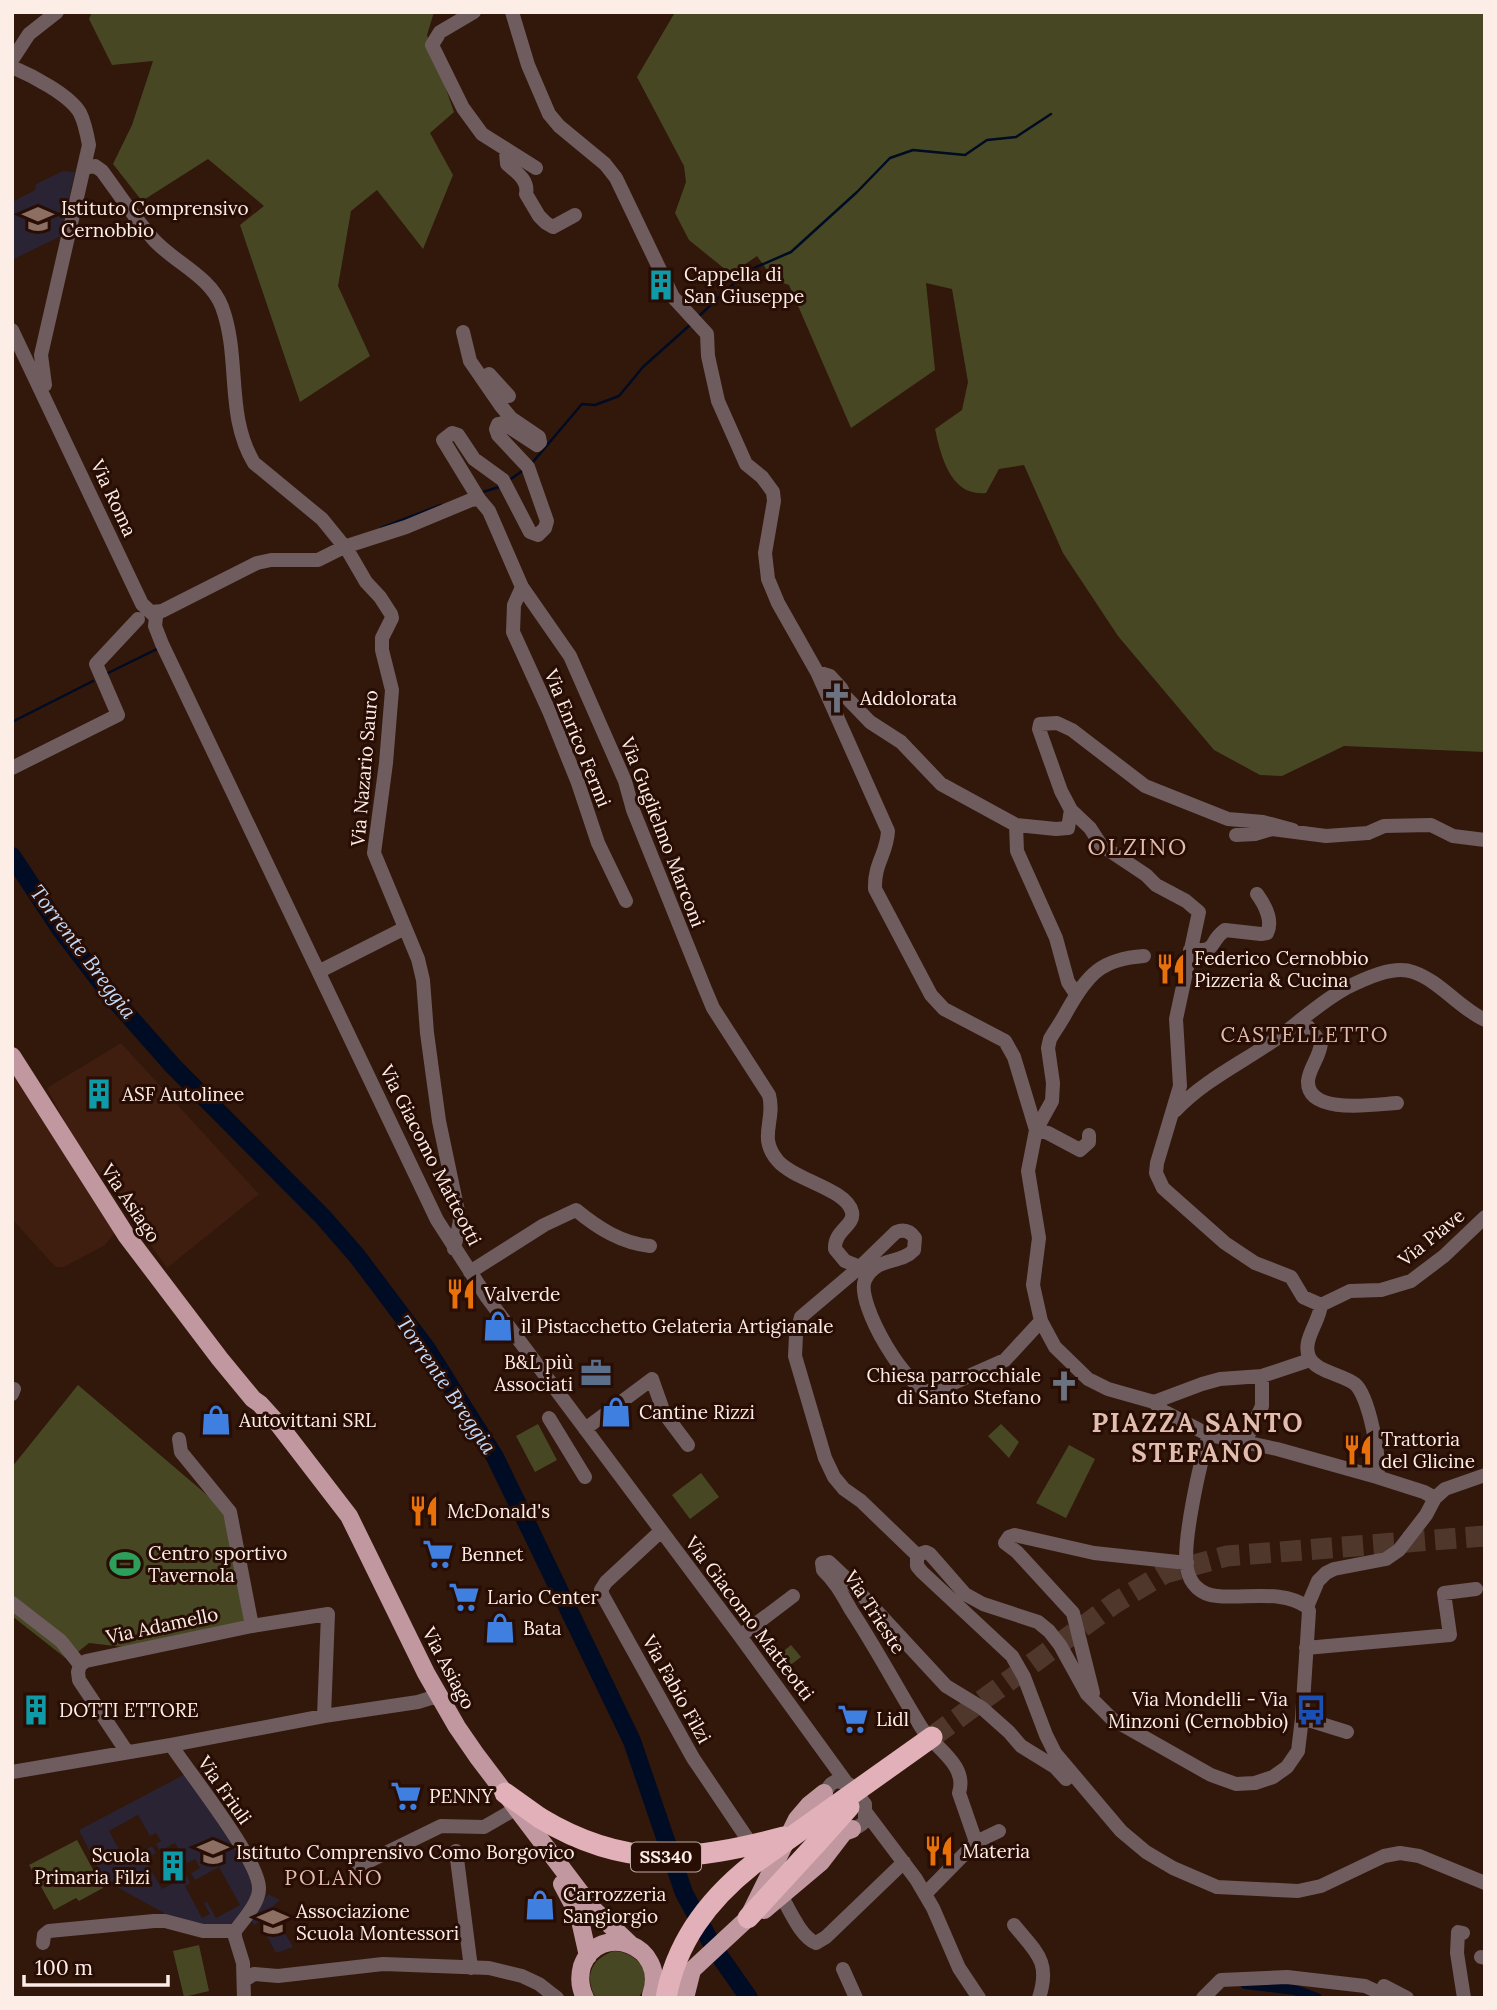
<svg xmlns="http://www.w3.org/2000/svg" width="1497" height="2010" font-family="Lora,serif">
  <rect width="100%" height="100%" fill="#32170b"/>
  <path fill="#3f1d0f" d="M121,1043L259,1194L167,1268L69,1131L47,1088Z
    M12,1056L120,1227L105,1245L64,1267H56L49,1260L12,1219Z"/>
  <path fill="#292333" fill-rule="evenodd" d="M63,171L75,172L61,236L12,260V202L35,190L36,184Z
    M189,1772L258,1880L235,1931L173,1918L104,1880L79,1830ZM138,1815L150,1836L156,1833L161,1841L156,1844L160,1851L175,1843L187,1863L195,1859L200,1868L191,1873L195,1880L219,1867L240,1905L216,1918L207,1902L204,1903L210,1914L202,1918L185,1886L190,1883L187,1876L162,1889L145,1860L156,1853L152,1846L125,1861L109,1831Z
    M268,1894L280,1900L273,1906L286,1928L283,1930L293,1947L276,1953L267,1936L270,1934L263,1920L254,1925L250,1918Z"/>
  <path fill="#474823" d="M92,12H434L427,35L454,112L430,133L453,175L423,249L377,190L351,211L338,286L370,356L300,402L240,225L264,206L208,159L142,201L113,164L132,125L153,61L112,65L89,19Z
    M672,12H1485V752L1344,746L1282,776L1260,775L1214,750L1118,636L1063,553L1024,465L999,469L986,493C951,497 941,457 935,429L962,410L968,382L952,289L926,283L935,370L851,428L789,285L774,280L757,256L731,274L689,240L675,213L686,182L684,166L637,77L674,14Z
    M78,1385L227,1512L250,1627L124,1647L89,1643L68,1660L12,1616V1467Z
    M538,1424L557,1460L535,1472L516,1436Z
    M1001,1424L1019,1442L1009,1458L988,1436Z
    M1069,1445L1095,1459L1066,1518L1036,1503Z
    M701,1473L719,1497L690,1519L672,1495Z
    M791,1645L801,1657L784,1670L775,1658Z
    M77,1840L103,1888L79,1901L76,1898L54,1910L29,1865Z
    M199,1945L209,1991L184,1997L173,1951Z
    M615,1951C640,1953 655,1977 638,1998H596C583,1977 592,1957 615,1951Z"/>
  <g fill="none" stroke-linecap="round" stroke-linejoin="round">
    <path stroke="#000b24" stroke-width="2.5" d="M698,317L747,271L791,252L857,192L890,158L913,150L965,155L987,140L1016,137L1051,114
      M532,463L582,404L595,405L619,396L643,367L691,324
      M508,481L525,469
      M483,492L499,487
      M381,528L441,505
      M108,673L159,648
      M12,722L93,681"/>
    <path stroke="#000b24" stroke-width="10" d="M1245,1984L1295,1990L1317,1998"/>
    <path stroke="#000b24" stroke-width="18" d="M12,856L61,930L113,998L173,1066L323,1217L357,1256L427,1349L495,1457L632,1741L684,1893L714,1948L749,1998"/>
    <path stroke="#50372c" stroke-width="21" stroke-dasharray="21 10" stroke-linecap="butt" d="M932,1737L1115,1603L1165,1573L1227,1556L1485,1536"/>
    <path stroke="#6f5c5f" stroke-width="14" d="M474,12L440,32L432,45L463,108L482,134L536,168
      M512,12L528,65L549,114L559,126L605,164L616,178L673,297L707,334L708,356L718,401L746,464L762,477L773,492L774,501L765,553L768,579L778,603L817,672L888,831C887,854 874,863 875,889L931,995L944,1009L1005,1041L1014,1057L1036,1130
      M12,60L29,34L57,12
      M12,67C31,75 70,95 80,113C85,123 87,134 89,145L41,355L45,385
      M506,152L507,164C516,172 529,180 526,194L539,216L546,223L553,227L575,215
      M85,168L95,166L102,171C119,194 135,219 154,240C175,263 210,276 222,307C241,358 225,415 254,463L322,519L348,551L366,582L380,597L391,614L392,618L382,638V650L392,690L386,763L374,853L418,959L423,980L427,1033L439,1121L460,1221L454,1249
      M12,330L142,604L156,617L155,626L162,644L437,1220L486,1296L740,1636L846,1782
      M463,332L470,361L501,406L511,418L539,437L540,442L537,445L503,423L498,424L496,429L498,435L528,467L547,521L545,528L538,535L530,532L503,480L474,459L458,435L452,433L443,440L479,499
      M489,374L509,396
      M522,587L514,605L513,632L549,711L578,783L598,843L626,901
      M151,612L162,611L257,563L271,560H318L344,547L406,527L471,500L479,499L489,511L522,587L570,656L625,781L633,810L705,989L713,1008L769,1095C776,1121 757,1137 778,1161C794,1180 847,1189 852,1212C855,1226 834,1230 835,1249L845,1261L860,1267
      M817,672L830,676L841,688L845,696L870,722L901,742L941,784L1016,825L1017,851L1056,938L1068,982L1076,994
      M12,768L118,715L96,664L138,619
      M1016,825L1056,829L1068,828L1071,810
      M1293,830L1263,822L1228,819L1145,786L1072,730L1057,723L1040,724L1039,729L1061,791L1071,810L1090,828L1101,845L1146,875L1156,885L1186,901L1199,912L1176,1019L1180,1086L1157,1163L1156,1173L1163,1188L1225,1243L1255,1263L1291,1277L1303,1297L1321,1305
      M1236,835L1255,834L1272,829L1326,836L1368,833L1384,826L1431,825L1453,836L1485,840
      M1190,950C1220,952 1207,943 1225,930L1261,934L1267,933C1273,921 1265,905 1257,894
      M1144,956C1101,959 1088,974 1067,1011C1062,1021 1055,1030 1050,1039L1048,1048L1053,1083L1052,1101L1036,1130L1028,1171L1039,1238L1033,1285L1041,1321L1055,1347L1088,1379L1108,1389L1154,1402L1163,1411L1209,1435L1277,1449L1377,1477L1424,1492L1435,1498
      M320,971L405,928
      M1302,1019L1321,1043C1320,1057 1309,1068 1308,1081C1307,1116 1377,1104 1397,1103
      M1175,1111C1205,1079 1246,1061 1280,1036C1302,1020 1322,1001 1346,988C1364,979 1393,965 1413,972C1440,981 1459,1008 1485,1020
      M1036,1130L1048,1133L1080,1150L1089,1142V1135
      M470,1272L544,1225L576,1210C598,1228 621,1243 650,1246
      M1321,1305C1319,1323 1302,1340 1309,1357C1316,1372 1342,1374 1355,1384C1369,1396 1381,1459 1377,1477
      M1321,1305L1350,1291L1381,1290L1411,1281L1444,1256L1485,1217
      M12,1394L14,1389
      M1154,1402L1202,1384L1220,1379L1262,1376L1310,1360
      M549,1418L585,1477
      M585,1429L652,1379L664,1413L688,1445
      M1209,1435C1200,1462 1182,1543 1187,1569C1190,1584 1201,1595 1217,1596C1245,1599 1283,1589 1307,1607
      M179,1439L181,1452L230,1512L252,1626
      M1245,1442L1262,1406V1376
      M661,1531L606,1582L601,1590L603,1596L693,1758L755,1850
      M917,1555L861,1501L844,1489L834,1477L825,1458L795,1356L796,1335L801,1317L860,1267L896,1232C904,1229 910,1231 915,1238L914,1250C900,1265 876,1256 865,1280C855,1303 909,1395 933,1392L1005,1360L1041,1321
      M917,1555V1566L922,1572L1012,1656L1024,1677L1046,1735L1055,1753L1121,1831L1146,1852L1173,1868L1217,1887L1298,1891L1321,1886L1384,1856L1400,1853L1419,1856L1485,1883
      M917,1555L926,1552L930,1554L965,1594L983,1604L1038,1622L1049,1631L1060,1645L1087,1694L1112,1719L1211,1775L1236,1784L1255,1783L1273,1777L1287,1767L1298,1751L1302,1718L1309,1611L1307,1607
      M12,1603L61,1641L80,1665L78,1672L79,1680L127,1752
      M1307,1607L1318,1581L1326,1573L1334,1569L1386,1559L1399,1550L1426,1515L1435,1498L1445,1489L1485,1475
      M740,1636L793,1596
      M1306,1648L1450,1635L1444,1593L1476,1589
      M80,1665L86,1661L252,1626L328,1614L324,1716
      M1093,1693L1073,1613L1017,1552L1005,1543L1009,1537L1015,1535L1094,1553L1187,1563
      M1302,1718L1347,1732
      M171,1745C190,1774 260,1861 259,1889C259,1903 243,1920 235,1931V1937L243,1963L244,1998
      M12,1772L171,1745L324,1716L418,1702L434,1697L442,1701
      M836,1781L849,1784L865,1804V1821C847,1842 826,1811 824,1793L831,1784Z
      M867,1814L916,1879L933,1908L959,1968L979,1998
      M976,1842L959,1793C968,1764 934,1748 921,1727C897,1688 876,1648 851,1610C843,1596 835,1581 823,1570L822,1563L829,1562L847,1579L946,1686L982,1708L1009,1732L1021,1746L1055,1767L1066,1779
      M456,1851L471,1968
      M357,1867L441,1826L484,1827L517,1808
      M925,1894L976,1842L999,1831
      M782,1897C790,1911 801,1937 816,1943L826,1937L904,1862
      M1014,1925C1036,1952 1051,1961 1039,1998
      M1463,1933L1458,1932L1457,1953L1464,1998
      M43,1943L44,1935L49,1931L154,1921H165L203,1931H235
      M1481,1957L1485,1958
      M843,1969L856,1998
      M245,1980L254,1974L278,1976L383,1964L489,1968L522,1976L539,1984L557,1998
      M1384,1986L1407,1998
      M1203,1998L1221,1980L1287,1977L1365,1986L1391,1998"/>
    <path stroke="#c1989f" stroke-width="18" d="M12,1056L126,1235L220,1359L253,1399L260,1404L279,1425L349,1516L426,1673L457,1727L477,1756L592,1908L630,1944
      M562,1884L579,1916L588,1956
      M764,1910L821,1862L844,1832L852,1829
      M653,1988L662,1982L692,1970L748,1918L797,1819L809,1805L824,1793
      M585,1998C580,1988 579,1977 582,1966C599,1920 669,1945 651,1995
      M685,1998L692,1970"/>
    <path stroke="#e1b0b8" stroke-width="21" d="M505,1793L540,1818
      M748,1918L816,1844"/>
    <path stroke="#e1b0b8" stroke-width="21" d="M540,1818C626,1870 691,1861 784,1837
      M816,1844L849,1807
      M666,1998C676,1942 708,1900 752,1865L932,1737"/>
  </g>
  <defs>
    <g id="school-bare" transform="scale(2.415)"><path d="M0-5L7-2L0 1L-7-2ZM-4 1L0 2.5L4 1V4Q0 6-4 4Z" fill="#8d6e63" stroke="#270d04" stroke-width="2.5" paint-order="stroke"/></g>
    <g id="building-bare" transform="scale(2.415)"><path d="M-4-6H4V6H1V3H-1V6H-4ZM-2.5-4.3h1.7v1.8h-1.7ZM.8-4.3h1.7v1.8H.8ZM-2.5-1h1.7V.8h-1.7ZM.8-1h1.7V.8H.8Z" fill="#0f9aa8" stroke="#270d04" stroke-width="2.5" paint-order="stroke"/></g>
    <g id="church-bare" transform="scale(2.415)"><path d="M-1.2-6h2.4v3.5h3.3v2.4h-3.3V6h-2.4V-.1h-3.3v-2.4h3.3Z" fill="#6b7280" stroke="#270d04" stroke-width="2.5" paint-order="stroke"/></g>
    <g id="restaurant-bare" transform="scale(2.415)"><path d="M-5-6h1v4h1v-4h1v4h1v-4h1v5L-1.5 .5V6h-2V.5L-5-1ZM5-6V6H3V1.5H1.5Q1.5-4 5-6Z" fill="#e8710a" stroke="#270d04" stroke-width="2.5" paint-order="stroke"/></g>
    <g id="shop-bare" transform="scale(2.415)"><path d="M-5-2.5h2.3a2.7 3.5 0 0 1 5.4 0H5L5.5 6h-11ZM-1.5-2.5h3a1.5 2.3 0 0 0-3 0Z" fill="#3f7fe0" stroke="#270d04" stroke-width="2.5" paint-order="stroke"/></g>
    <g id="office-bare" transform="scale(2.415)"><path d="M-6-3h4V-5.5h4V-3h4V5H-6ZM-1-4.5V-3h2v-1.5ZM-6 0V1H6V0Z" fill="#5c6f8a" stroke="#270d04" stroke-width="2.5" paint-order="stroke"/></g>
    <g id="supermarket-bare" transform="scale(2.415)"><path d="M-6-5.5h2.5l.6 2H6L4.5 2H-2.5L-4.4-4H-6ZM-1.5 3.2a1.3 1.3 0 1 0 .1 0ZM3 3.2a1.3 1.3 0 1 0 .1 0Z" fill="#3f7fe0" stroke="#270d04" stroke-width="2.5" paint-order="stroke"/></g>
    <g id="stadium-bare" transform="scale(2.415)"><path d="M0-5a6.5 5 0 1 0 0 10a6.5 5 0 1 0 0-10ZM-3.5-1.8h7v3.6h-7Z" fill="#2e9e5b" stroke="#270d04" stroke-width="2.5" paint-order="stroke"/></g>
    <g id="bus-bare" transform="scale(2.415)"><path d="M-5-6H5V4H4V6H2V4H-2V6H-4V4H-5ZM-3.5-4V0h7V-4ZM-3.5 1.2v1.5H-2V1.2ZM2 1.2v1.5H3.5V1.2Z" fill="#1a4fb4" stroke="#270d04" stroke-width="2.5" paint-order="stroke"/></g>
  </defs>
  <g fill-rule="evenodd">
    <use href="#school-bare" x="38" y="219"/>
    <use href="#building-bare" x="661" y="285"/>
    <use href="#church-bare" x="837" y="698"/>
    <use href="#restaurant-bare" x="1171" y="969"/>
    <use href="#building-bare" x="99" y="1094"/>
    <use href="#restaurant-bare" x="461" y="1294"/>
    <use href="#shop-bare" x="498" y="1326"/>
    <use href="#office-bare" x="596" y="1373"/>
    <use href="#church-bare" x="1064" y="1386"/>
    <use href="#shop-bare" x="616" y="1412"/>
    <use href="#shop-bare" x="216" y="1420"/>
    <use href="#restaurant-bare" x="1358" y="1450"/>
    <use href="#restaurant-bare" x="424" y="1511"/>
    <use href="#supermarket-bare" x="438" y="1554"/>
    <use href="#stadium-bare" x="125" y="1564"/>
    <use href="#supermarket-bare" x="464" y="1597"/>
    <use href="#shop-bare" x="500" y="1628"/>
    <use href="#building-bare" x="36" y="1710"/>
    <use href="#bus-bare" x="1311" y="1710"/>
    <use href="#supermarket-bare" x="853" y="1719"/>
    <use href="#supermarket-bare" x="406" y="1796"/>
    <use href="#restaurant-bare" x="939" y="1851"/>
    <use href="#school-bare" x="213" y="1852"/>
    <use href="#building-bare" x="173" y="1866"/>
    <use href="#shop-bare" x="540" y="1905"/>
    <use href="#school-bare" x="273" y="1922"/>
  </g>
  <g text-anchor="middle" stroke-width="6" stroke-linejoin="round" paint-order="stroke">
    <rect fill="#270d04" stroke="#bdaaa3" stroke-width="2" x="631" y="1842.5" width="70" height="29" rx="5"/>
    <g font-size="18" font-weight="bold" fill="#fdede7">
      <text x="666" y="1863">SS340</text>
    </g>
    <g font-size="19" fill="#fdede7" stroke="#270d04" text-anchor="start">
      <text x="61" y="215">Istituto Comprensivo<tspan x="61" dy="22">Cernobbio</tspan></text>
      <text x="684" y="281">Cappella di<tspan x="684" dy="22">San Giuseppe</tspan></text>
      <text x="860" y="705">Addolorata</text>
      <text x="1194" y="965">Federico Cernobbio<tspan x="1194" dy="22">Pizzeria &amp; Cucina</tspan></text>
      <text x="122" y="1101">ASF Autolinee</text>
      <text x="484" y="1301">Valverde</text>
      <text x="521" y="1333">il Pistacchetto Gelateria Artigianale</text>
      <text x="573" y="1369" text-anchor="end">B&amp;L più<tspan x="573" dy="22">Associati</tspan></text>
      <text x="1041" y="1382" text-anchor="end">Chiesa parrocchiale<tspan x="1041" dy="22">di Santo Stefano</tspan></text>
      <text x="639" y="1419">Cantine Rizzi</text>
      <text x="239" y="1427">Autovittani SRL</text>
      <text x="1381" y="1446">Trattoria<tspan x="1381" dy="22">del Glicine</tspan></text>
      <text x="447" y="1518">McDonald's</text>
      <text x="148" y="1560">Centro sportivo<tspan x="148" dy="22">Tavernola</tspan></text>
      <text x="461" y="1561">Bennet</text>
      <text x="487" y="1604">Lario Center</text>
      <text x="523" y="1635">Bata</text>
      <text x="1288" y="1706" text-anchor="end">Via Mondelli - Via<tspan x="1288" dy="22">Minzoni (Cernobbio)</tspan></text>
      <text x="59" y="1717">DOTTI ETTORE</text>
      <text x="876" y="1726">Lidl</text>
      <text x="429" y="1803">PENNY</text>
      <text x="962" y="1858">Materia</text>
      <text x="236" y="1859">Istituto Comprensivo Como Borgovico</text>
      <text x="150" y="1862" text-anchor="end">Scuola<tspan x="150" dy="22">Primaria Filzi</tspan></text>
      <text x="563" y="1901">Carrozzeria<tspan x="563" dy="22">Sangiorgio</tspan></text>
      <text x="296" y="1918">Associazione<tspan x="296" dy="22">Scuola Montessori</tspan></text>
    </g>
    <g font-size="19" fill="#fdede7" stroke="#270d04">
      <text transform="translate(114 498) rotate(65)" y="7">Via Roma</text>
      <text transform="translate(578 738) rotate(68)" y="7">Via Enrico Fermi</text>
      <text transform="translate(364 768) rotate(-85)" y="7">Via Nazario Sauro</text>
      <text transform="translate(663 832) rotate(69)" y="7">Via Guglielmo Marconi</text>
      <text transform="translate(431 1155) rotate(63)" y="7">Via Giacomo Matteotti</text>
      <text transform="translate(131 1203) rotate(56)" y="7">Via Asiago</text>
      <text transform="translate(1431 1237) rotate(-39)" y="7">Via Piave</text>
      <text transform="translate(875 1612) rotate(57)" y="7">Via Trieste</text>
      <text transform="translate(750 1618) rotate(53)" y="7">Via Giacomo Matteotti</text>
      <text transform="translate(162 1625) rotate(-12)" y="7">Via Adamello</text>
      <text transform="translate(449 1668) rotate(62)" y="7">Via Asiago</text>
      <text transform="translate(677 1689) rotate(61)" y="7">Via Fabio Filzi</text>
      <text transform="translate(225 1790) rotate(55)" y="7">Via Friuli</text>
    </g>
    <g font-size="21" font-style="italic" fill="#c2dbfc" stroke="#270d04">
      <text transform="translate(83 952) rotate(53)" y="7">Torrente Breggia</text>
      <text transform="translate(446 1385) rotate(56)" y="7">Torrente Breggia</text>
    </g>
    <g font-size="21" letter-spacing="2" fill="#e2bdae" stroke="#270d04">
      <text x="1305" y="1042">CASTELLETTO</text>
      <text x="334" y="1885">POLANO</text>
    </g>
    <g font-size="23" letter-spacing="2" fill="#e2bdae" stroke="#270d04">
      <text x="1138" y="855">OLZINO</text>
    </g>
    <g font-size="26" font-weight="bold" letter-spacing="2" fill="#e2bdae" stroke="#270d04">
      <text x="1198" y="1432">PIAZZA SANTO<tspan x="1198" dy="30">STEFANO</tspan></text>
    </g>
  </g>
  <rect width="1497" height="2010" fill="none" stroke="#fdede7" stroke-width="28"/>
  <path d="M24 1975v10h144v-10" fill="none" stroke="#fdede7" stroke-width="3.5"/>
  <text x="35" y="1975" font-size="21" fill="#fdede7" stroke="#270d04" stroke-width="5" paint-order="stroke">100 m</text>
</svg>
